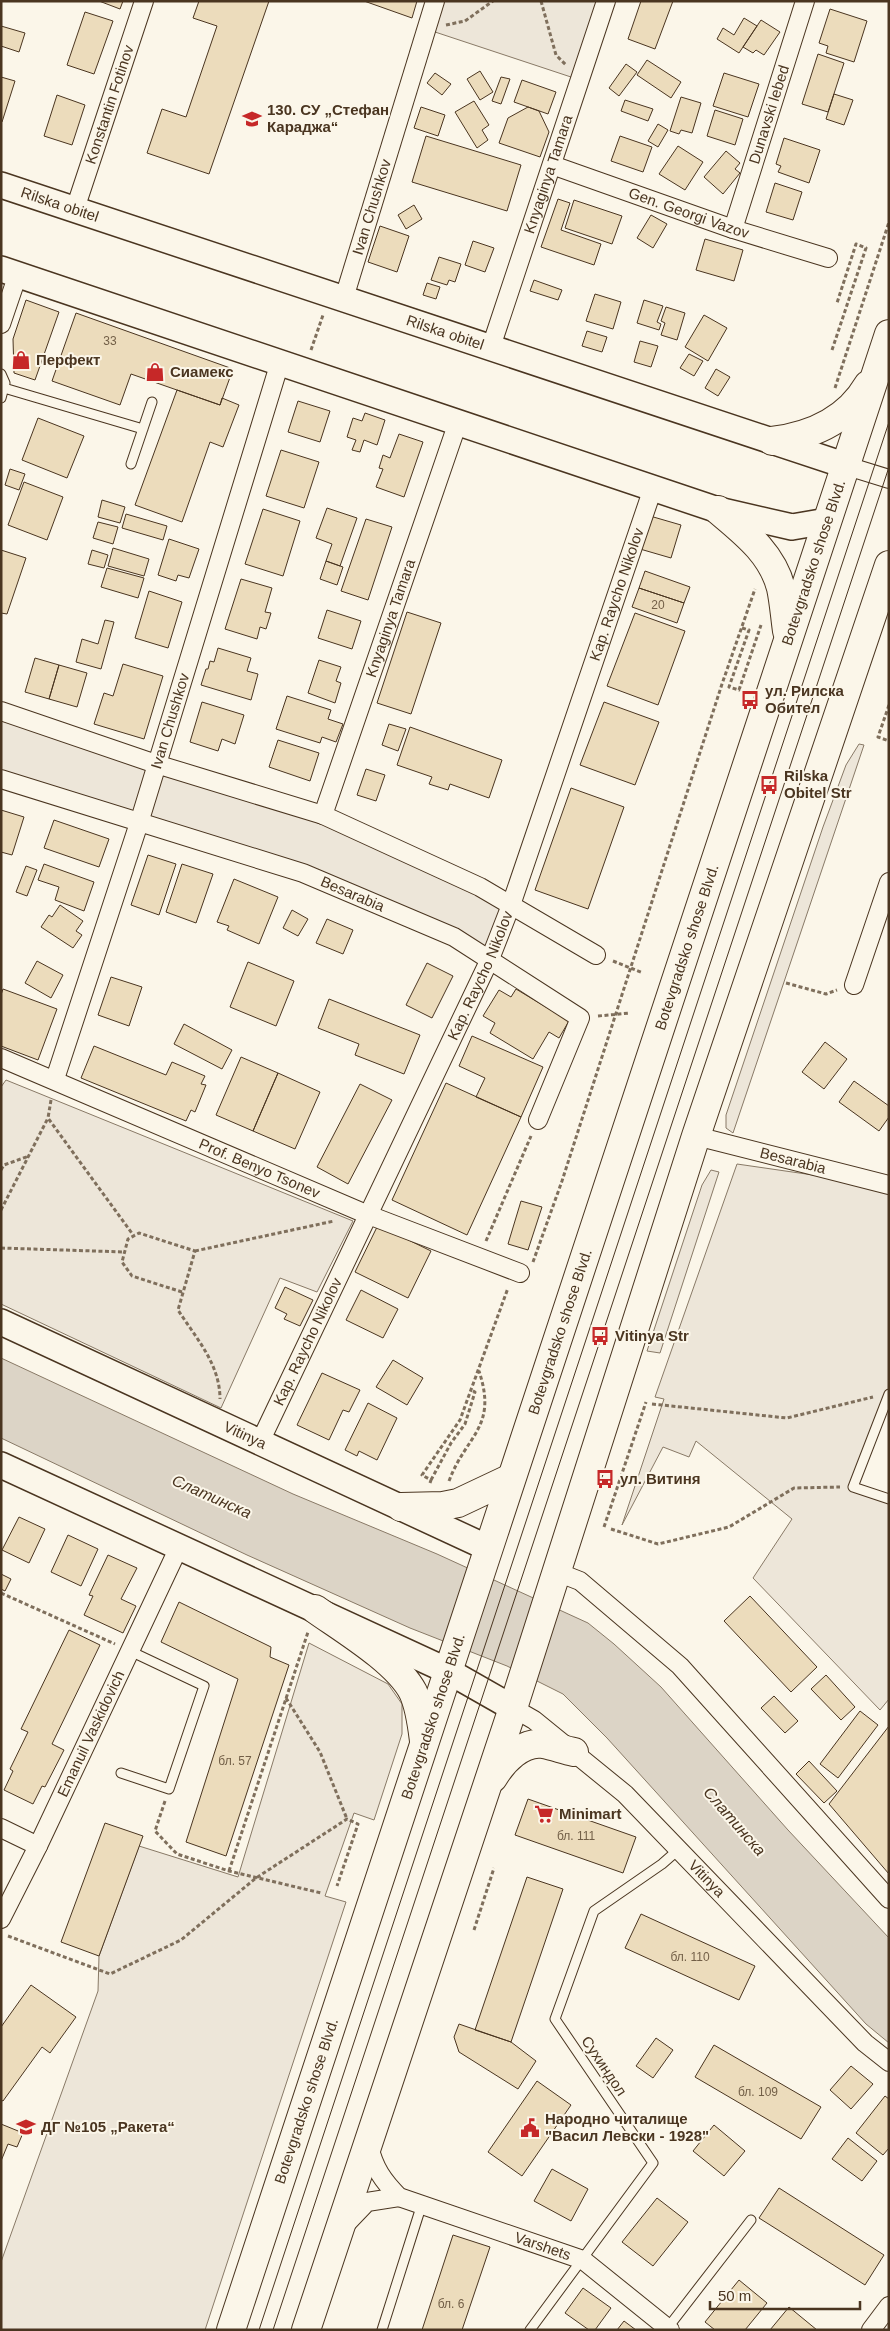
<svg xmlns="http://www.w3.org/2000/svg" width="890" height="2331" font-family="Arial,sans-serif">
  <rect width="100%" height="100%" fill="#fbf6e9"/>
  <path fill="#ede6d9" stroke="#887966" d="M435,1H606L580,80L426,29Z
    M1,711L323,815L511,905L490,959L303,873L1,779Z
    M859,744L864,745L733,1133L726,1128V1115L823,827L846,765Z
    M6,1080L353,1221L317,1292L280,1278L221,1408L1,1304V1087Z
    M737,1164L889,1186V1394L853,1487L889,1499V1699L880,1710L753,1578L792,1519L696,1441L689,1457L663,1447L622,1525L664,1399L655,1397Z
    M711,1170L719,1172L660,1353L647,1351L702,1185Z
    M309,1643L388,1684L402,1704V1734L374,1820L354,1813L325,1896L346,1902L205,2330H1V2262L98,1991L99,1956L139,1846L238,1877Z"/>
  <path fill="#dcd4c6" stroke="#887966" d="M1,1358L293,1494L437,1554L588,1623L614,1644L661,1687L788,1830L889,1938V2043L866,2024L607,1738L563,1694L507,1666L410,1628L247,1555L1,1438Z"/>
  <path fill="#ecdcbc" stroke="#4a3520" d="M99,1H123L120,9Z
    M199,1H269L209,174L147,153L162,109L186,117L217,26L193,18Z
    M364,1H417L412,18Z
    M641,1H673L655,49L628,39Z
    M830,9L867,21L854,62L826,53L828,46L819,43Z
    M85,12L113,21L94,74L67,65Z
    M744,18L757,26L739,53L717,39L723,28L734,35Z
    M761,20L780,32L764,55L756,50L753,53L743,47Z
    M1,26L25,33L19,52L1,46Z
    M818,54L844,63L828,112L802,104Z
    M647,60L681,82L671,98L637,75Z
    M626,64L637,72L619,96L609,88Z
    M480,71L493,92L480,100L467,79Z
    M435,73L451,84L442,95L427,83Z
    M724,73L759,84L748,117L713,106Z
    M1,77L15,81L2,122L1,121Z
    M501,77L510,79L501,104L492,101Z
    M522,80L556,92L548,114L514,102Z
    M834,94L853,100L844,125L826,119Z
    M57,95L85,105L72,145L44,136Z
    M681,97L701,103L692,133L681,130L679,134L670,131Z
    M625,100L653,109L648,121L621,111Z
    M474,101L489,125L482,130L488,140L477,148L455,112Z
    M421,107L445,115L438,136L414,128Z
    M528,107L539,111L549,132L540,157L499,143L508,118Z
    M715,110L743,119L735,145L707,136Z
    M658,124L668,130L658,147L648,141Z
    M426,136L521,165L507,211L412,182Z
    M620,136L652,147L643,172L611,161Z
    M784,138L820,150L809,183L778,172L781,166L776,164Z
    M678,146L703,162L685,190L659,174Z
    M726,151L740,163L735,169L740,173L723,194L704,177Z
    M775,183L802,192L793,220L766,212Z
    M558,199L570,203L561,230L601,244L594,265L541,247Z
    M574,200L622,216L612,244L565,228Z
    M414,205L422,219L406,229L398,215Z
    M651,215L667,224L653,248L637,238Z
    M380,226L409,236L397,272L368,262Z
    M705,239L743,250L734,281L696,270Z
    M473,241L494,248L485,272L465,265Z
    M439,257L461,264L455,282L449,280L447,285L431,280Z
    M534,280L562,290L558,300L530,291Z
    M427,283L440,287L436,299L423,295Z
    M595,294L621,302L613,329L586,321Z
    M26,300L59,312L35,380L14,373L13,339Z
    M644,300L663,306L657,322L661,324L659,330L637,323Z
    M666,307L685,313L677,340L661,335L665,323L661,321Z
    M76,313L233,369L220,405L131,374L120,405L52,381Z
    M704,315L727,328L708,361L685,347Z
    M587,331L607,337L602,352L582,346Z
    M640,341L658,346L651,367L634,362Z
    M689,354L703,361L694,376L680,368Z
    M716,369L730,377L718,396L705,388Z
    M177,390L220,405L222,398L239,405L223,447L210,442L182,522L135,505Z
    M298,401L330,411L320,442L288,432Z
    M365,413L385,420L377,445L364,440L360,452L352,450L356,440L347,437L353,418L362,421Z
    M38,418L84,436L67,478L22,460Z
    M399,434L423,442L404,497L376,487L383,469L379,468L383,455L390,458Z
    M281,450L319,462L304,508L266,496Z
    M10,469L25,474L19,490L5,485Z
    M24,482L63,497L47,540L8,525Z
    M102,500L125,507L120,523L98,517Z
    M327,508L357,518L340,566L326,561L332,544L316,538Z
    M263,509L300,521L283,576L245,564Z
    M126,514L167,526L163,540L122,528Z
    M650,516L681,525L671,558L640,549Z
    M366,519L392,527L368,600L341,591Z
    M98,522L118,527L113,544L93,538Z
    M169,539L199,549L189,578L178,575L176,581L158,575Z
    M113,548L149,559L144,576L108,566Z
    M1,550L26,558L7,614L1,613Z
    M92,550L108,555L104,568L88,564Z
    M326,561L343,567L337,585L320,579Z
    M107,568L144,578L138,598L101,587Z
    M645,571L690,587L684,603L639,588Z
    M241,579L272,588L265,612L271,613L266,629L260,627L257,639L225,629Z
    M639,588L684,603L677,623L632,607Z
    M149,591L182,602L168,648L135,638Z
    M327,610L361,621L352,649L318,638Z
    M407,612L441,623L411,714L377,703Z
    M635,613L685,631L658,705L607,686Z
    M105,620L114,622L101,669L76,662L82,639L98,644Z
    M218,648L251,658L247,671L258,674L251,700L201,685L206,669H208L210,661L214,662Z
    M35,658L59,665L49,699L25,692Z
    M319,660L341,667L336,681L341,683L335,703L308,693Z
    M123,664L163,676L144,739L94,724L104,693L113,696Z
    M59,665L87,673L77,707L49,699Z
    M287,696L331,710L328,719L343,724L336,742L322,737L320,743L276,729Z
    M202,702L244,715L235,744L222,739L218,751L190,742Z
    M604,702L659,722L635,785L580,765Z
    M389,724L406,729L398,751L382,745Z
    M410,727L502,760L489,798L450,784L448,790L429,784L432,777L397,765Z
    M278,740L319,753L310,781L269,767Z
    M366,769L385,775L376,801L357,795Z
    M571,788L624,807L588,909L535,890Z
    M1,810L24,817L12,855L1,852Z
    M54,820L109,839L99,867L44,848Z
    M148,855L176,864L159,915L131,905Z
    M44,864L94,882L84,911L55,900L59,887L38,880Z
    M182,864L213,874L196,923L166,912Z
    M26,866L37,870L27,896L16,892Z
    M234,879L278,897L259,944L227,930L229,926L217,922Z
    M60,905L83,921L76,931L82,935L73,948L41,927L49,915L52,917Z
    M292,910L308,919L298,936L283,928Z
    M327,919L353,930L343,954L316,943Z
    M37,961L63,975L51,998L25,983Z
    M248,962L294,981L276,1026L230,1007Z
    M427,963L453,976L432,1018L406,1005Z
    M111,977L142,987L129,1026L98,1015Z
    M3,989L57,1009L38,1060L1,1046V995Z
    M516,989L569,1021L559,1038L549,1032L533,1059L490,1033L495,1023L483,1016L499,990L511,997Z
    M329,999L420,1035L404,1074L355,1055L359,1044L318,1028Z
    M184,1024L232,1050L222,1069L174,1044Z
    M472,1036L543,1067L521,1117L476,1097L485,1078L459,1066Z
    M825,1042L847,1059L824,1089L802,1072Z
    M94,1046L166,1075L172,1062L205,1076L201,1084L206,1085L195,1112L191,1110L186,1121L81,1078Z
    M241,1057L278,1073L253,1131L216,1115Z
    M278,1073L320,1092L295,1149L253,1131Z
    M854,1081L889,1106V1117L879,1131L839,1102Z
    M446,1083L521,1117L467,1235L392,1200Z
    M360,1084L392,1100L348,1184L317,1167Z
    M521,1201L542,1207L528,1250L508,1244Z
    M378,1225L431,1251L408,1298L355,1272Z
    M285,1287L313,1300L300,1326L284,1319L287,1314L275,1308Z
    M361,1290L398,1309L383,1338L346,1320Z
    M393,1360L423,1378L407,1405L376,1387Z
    M322,1373L360,1390L349,1412L343,1410L329,1440L297,1425Z
    M368,1403L397,1418L377,1460L359,1451L357,1456L345,1450Z
    M19,1517L45,1529L29,1563L2,1550Z
    M68,1535L98,1549L81,1586L51,1572Z
    M108,1555L137,1568L121,1599L136,1606L123,1633L84,1615L93,1596L89,1595Z
    M1,1574L11,1579L5,1591L1,1589Z
    M750,1596L817,1667L791,1692L724,1621Z
    M179,1602L271,1647L270,1657L289,1665L226,1856L186,1842L238,1679L161,1642Z
    M69,1630L100,1645L52,1744L64,1750L45,1787L42,1786L33,1804L4,1790L13,1771L10,1769L28,1732L21,1729Z
    M826,1675L855,1707L841,1720L811,1689Z
    M774,1696L798,1721L785,1733L761,1708Z
    M860,1711L878,1725L838,1778L820,1764Z
    M889,1726V1874L829,1804Z
    M809,1761L837,1791L824,1803L796,1774Z
    M528,1799L636,1837L623,1873L515,1835Z
    M105,1823L143,1836L99,1956L61,1942Z
    M527,1877L563,1889L511,2042L475,2030Z
    M641,1914L755,1966L739,2000L625,1948Z
    M31,1985L76,2017L50,2053L42,2047L3,2101L1,2100V2027Z
    M459,2024L511,2042L536,2061L518,2089L459,2052L454,2037Z
    M656,2038L673,2050L653,2078L636,2066Z
    M714,2045L821,2107L801,2139L695,2077Z
    M851,2066L873,2084L851,2109L830,2090Z
    M537,2081L571,2105L522,2176L488,2152Z
    M885,2096L889,2099V2148L883,2155L856,2133Z
    M1,2124L23,2133L17,2147L8,2144L1,2161Z
    M714,2125L745,2151L724,2176L693,2151Z
    M848,2138L877,2161L862,2181L832,2159Z
    M552,2169L588,2189L571,2221L534,2201Z
    M779,2188L884,2255L865,2285L759,2218Z
    M657,2198L688,2222L653,2266L622,2242Z
    M453,2235L490,2247L462,2330H422Z
    M739,2280L767,2303L745,2330H715L705,2322Z
    M583,2288L611,2308L595,2330H589L565,2313Z
    M789,2307L817,2330H770Z
    M624,2321L636,2330H617Z"/>
  <g fill="none" stroke-linecap="round" stroke-linejoin="round">
    <g stroke="#4a3520" stroke-width="11">
      <path id="lane" d="M1,374L5,383L1,398
        M4,388L143,429
        M131,464L152,402
        M889,1394L853,1487L889,1499
        M121,1773L169,1789L204,1686L130,1651
        M382,2330L421,2207
        M530,2330L653,2163L555,2019L594,1911L662,1864L678,1850
        M666,2330L751,2220"/>
    </g>
    <g stroke="#4a3520" stroke-width="20">
      <g id="street">
        <path id="s1" d="M552,165L733,229L828,258"/>
        <path id="s2" d="M75,209L144,1"/>
        <path id="s3" d="M733,229L805,1"/>
        <path id="s4" d="M344,298L435,1"/>
        <path d="M1,324L18,274"/>
        <path id="s5" d="M491,347L606,1"/>
        <path d="M847,466L889,479"/>
        <path d="M1,711L156,764L323,815L480,887L596,955"/>
        <path id="s6" d="M1,779L303,873L454,937L580,1018L538,1120"/>
        <path id="s7" d="M323,815L458,422"/>
        <path d="M854,985L889,882"/>
        <path id="s8" d="M1,1058L366,1214L520,1273"/>
        <path id="s9" d="M55,1079L139,823L280,362"/>
        <path id="s10" d="M696,1136L889,1185"/>
        <path id="s11" d="M260,1442L490,959L511,905L653,488"/>
        <path d="M557,1572L580,1581L680,1666L889,1899"/>
        <path id="s12" d="M513,1708L534,1720L625,1794L865,2043L889,2062"/>
        <path d="M1,1828L38,1846"/>
        <path id="s13" d="M1,1919L38,1846L179,1547"/>
        <path id="s14" d="M369,2146C374,2168 383,2181 399,2197L583,2260L670,2330"/>
        <path d="M345,2225L367,2202L399,2197"/>
        <path d="M871,2330L889,2306"/>
      </g>
    </g>
    <g stroke="#4a3520" stroke-width="28">
      <g id="secondary">
        <path id="s15" d="M1,185L847,466"/>
        <path d="M1,269L718,510L792,527L827,521"/>
        <path id="s16" d="M1,1322L488,1548"/>
        <path d="M1,1465L448,1671L513,1708"/>
      </g>
    </g>
    <g stroke="#4a3520" stroke-width="30">
      <g id="primary">
        <path d="M772,441C811,436 847,421 868,385"/>
        <path d="M718,510C744,532 772,553 781,588C784,602 785,617 787,631"/>
        <path d="M401,1507L443,1506L458,1503L511,1478"/>
        <path d="M315,1609C343,1629 397,1661 413,1692C420,1707 422,1725 424,1741"/>
        <path d="M493,1778C503,1761 522,1741 543,1744C554,1746 564,1750 574,1752"/>
        <path id="s17" d="M231,2330L889,334"/>
        <path d="M306,2330L513,1708L696,1136L889,565"/>
      </g>
    </g>
    <path stroke="#7f6f5c" stroke-width="3" stroke-dasharray="4 2.5" stroke-linecap="butt" d="M541,1L556,55L566,65
      M446,25L465,21L493,1
      M311,350L323,315
      M832,350L866,248L856,244L837,303
      M835,388L889,222
      M742,628L749,630L729,687L739,690L761,625
      M889,705L878,737L889,741
      M613,961L643,973
      M786,983L826,994L837,990
      M598,1016L630,1013
      M51,1100L48,1118L134,1236
      M1,1170L4,1165L29,1156
      M1,1210L48,1118
      M486,1241L531,1136
      M1,1248L125,1252
      M195,1251L334,1221
      M533,1262L562,1181L722,684L755,589
      M182,1292L132,1276L122,1262L128,1239L139,1233L195,1251L178,1310C196,1338 220,1364 220,1399
      M652,1404L787,1418L873,1397
      M431,1480L451,1443L465,1424L475,1392L471,1390
      M449,1481C466,1435 498,1428 479,1371
      M430,1483L431,1480L422,1475L460,1420L508,1288
      M604,1527L646,1402
      M611,1529L658,1544L729,1527L794,1488L840,1487
      M1,1593L115,1644
      M286,1698L320,1752L347,1819
      M165,1801L155,1831L177,1854L229,1871L321,1893
      M229,1871L308,1632
      M474,1930L494,1868
      M8,1936L110,1974L181,1940L256,1878L347,1819L358,1824L337,1886"/>
    <use href="#lane" stroke="#fbf6e9" stroke-width="9"/>
    <use href="#street" stroke="#fbf6e9" stroke-width="18"/>
    <use href="#secondary" stroke="#fbf6e9" stroke-width="25"/>
    <use href="#primary" stroke="#fbf6e9" stroke-width="28"/>
    <path stroke="#4a3520" stroke-width="1" d="M259,2330L889,422
      M273,2330L889,467"/>
  </g>
  <defs>
    <g id="school-bare" transform="scale(1.5)"><path d="M0-5L7-2L0 1L-7-2ZM-4 1L0 2.5L4 1V4Q0 6-4 4Z" fill="#c62828" stroke="#fbf6e9" stroke-width="2.5" paint-order="stroke"/></g>
    <g id="shop-bare" transform="scale(1.5)"><path d="M-5-2.5h2.3a2.7 3.5 0 0 1 5.4 0H5L5.5 6h-11ZM-1.5-2.5h3a1.5 2.3 0 0 0-3 0Z" fill="#c62828" stroke="#fbf6e9" stroke-width="2.5" paint-order="stroke"/></g>
    <g id="bus-bare" transform="scale(1.5)"><path d="M-5-6H5V4H4V6H2V4H-2V6H-4V4H-5ZM-3.5-4V0h7V-4ZM-3.5 1.2v1.5H-2V1.2ZM2 1.2v1.5H3.5V1.2Z" fill="#c62828" stroke="#fbf6e9" stroke-width="2.5" paint-order="stroke"/></g>
    <g id="supermarket-bare" transform="scale(1.5)"><path d="M-6-5.5h2.5l.6 2H6L4.5 2H-2.5L-4.4-4H-6ZM-1.5 3.2a1.3 1.3 0 1 0 .1 0ZM3 3.2a1.3 1.3 0 1 0 .1 0Z" fill="#c62828" stroke="#fbf6e9" stroke-width="2.5" paint-order="stroke"/></g>
    <g id="civic-bare" transform="scale(1.5)"><path d="M-.6-6.5H3V-4.5H.6V-3L4-1V1h2V6H-6V1h2V-1L-.6-3ZM-1.2 2.5V6h2.4V2.5Z" fill="#c62828" stroke="#fbf6e9" stroke-width="2.5" paint-order="stroke"/></g>
  </defs>
  <g fill-rule="evenodd">
    <use href="#school-bare" x="252" y="119"/>
    <use href="#shop-bare" x="21" y="360"/>
    <use href="#shop-bare" x="155" y="372"/>
    <use href="#bus-bare" x="750" y="700"/>
    <use href="#bus-bare" x="769" y="785"/>
    <use href="#bus-bare" x="600" y="1336"/>
    <use href="#bus-bare" x="605" y="1479"/>
    <use href="#supermarket-bare" x="544" y="1814"/>
    <use href="#school-bare" x="26" y="2127"/>
    <use href="#civic-bare" x="530" y="2128"/>
  </g>
  <g text-anchor="middle" stroke-width="4" stroke-linejoin="round" paint-order="stroke">
    <g font-size="12" fill="#725f47">
      <text x="110" y="345">33</text>
      <text x="658" y="609">20</text>
      <text x="235" y="1765">бл. 57</text>
      <text x="576" y="1840">бл. 111</text>
      <text x="690" y="1961">бл. 110</text>
      <text x="758" y="2096">бл. 109</text>
      <text x="451" y="2308">бл. 6</text>
    </g>
    <g font-size="15" fill="#4a3520" stroke="#fbf6e9">
      <text dy="5" stroke="none"><textPath href="#s2" startOffset="110">Konstantin Fotinov</textPath></text>
      <text dy="5" stroke="none"><textPath href="#s3" startOffset="120">Dunavski lebed</textPath></text>
      <text dy="5" stroke="none"><textPath href="#s5" startOffset="182">Knyaginya Tamara</textPath></text>
      <text dy="5" stroke="none"><textPath href="#s15" startOffset="62">Rilska obitel</textPath></text>
      <text dy="5" stroke="none"><textPath href="#s4" startOffset="95">Ivan Chushkov</textPath></text>
      <text dy="5" stroke="none"><textPath href="#s1" startOffset="145">Gen. Georgi Vazov</textPath></text>
      <text dy="5" stroke="none"><textPath href="#s15" startOffset="468">Rilska obitel</textPath></text>
      <text dy="5" stroke="none"><textPath href="#s17" startOffset="1861">Botevgradsko shose Blvd.</textPath></text>
      <text dy="5" stroke="none"><textPath href="#s11" startOffset="921">Kap. Raycho Nikolov</textPath></text>
      <text dy="5" stroke="none"><textPath href="#s7" startOffset="208">Knyaginya Tamara</textPath></text>
      <text dy="5" stroke="none"><textPath href="#s9" startOffset="376">Ivan Chushkov</textPath></text>
      <text dy="5" stroke="none"><textPath href="#s6" startOffset="370">Besarabia</textPath></text>
      <text dy="5" stroke="none"><textPath href="#s17" startOffset="1456">Botevgradsko shose Blvd.</textPath></text>
      <text dy="5" stroke="none"><textPath href="#s11" startOffset="516">Kap. Raycho Nikolov</textPath></text>
      <text dy="5" stroke="none"><textPath href="#s10" startOffset="100">Besarabia</textPath></text>
      <text dy="5" stroke="none"><textPath href="#s8" startOffset="281">Prof. Benyo Tsonev</textPath></text>
      <text dy="5" stroke="none"><textPath href="#s17" startOffset="1051">Botevgradsko shose Blvd.</textPath></text>
      <text dy="5" stroke="none"><textPath href="#s11" startOffset="111">Kap. Raycho Nikolov</textPath></text>
      <text dy="5" stroke="none"><textPath href="#s16" startOffset="269">Vitinya</textPath></text>
      <text dy="5" stroke="none"><textPath href="#s17" startOffset="646">Botevgradsko shose Blvd.</textPath></text>
      <text dy="5" stroke="none"><textPath href="#s13" startOffset="206">Emanuil Vaskidovich</textPath></text>
      <text dy="5" stroke="none"><textPath href="#s12" startOffset="259">Vitinya</textPath></text>
      <text transform="translate(604 2066) rotate(56)" y="5">Сухиндол</text>
      <text dy="5" stroke="none"><textPath href="#s17" startOffset="241">Botevgradsko shose Blvd.</textPath></text>
      <text dy="5" stroke="none"><textPath href="#s14" startOffset="212">Varshets</textPath></text>
    </g>
    <g font-size="15" font-weight="bold" fill="#4a3520" stroke="#fbf6e9" text-anchor="start">
      <text x="267" y="115">130. СУ „Стефан<tspan x="267" dy="17">Караджа“</tspan></text>
      <text x="36" y="365">Перфект</text>
      <text x="170" y="377">Сиамекс</text>
      <text x="765" y="696">ул. Рилска<tspan x="765" dy="17">Обител</tspan></text>
      <text x="784" y="781">Rilska<tspan x="784" dy="17">Obitel Str</tspan></text>
      <text x="615" y="1341">Vitinya Str</text>
      <text x="620" y="1484">ул. Витиня</text>
      <text x="559" y="1819">Minimart</text>
      <text x="545" y="2124">Народно читалище<tspan x="545" dy="17">"Васил Левски - 1928"</tspan></text>
      <text x="41" y="2132">ДГ №105 „Ракета“</text>
    </g>
    <g font-size="16" font-style="italic" fill="#4a3520" stroke="#fbf6e9">
      <text transform="translate(212 1496) rotate(24)" y="6">Слатинска</text>
      <text transform="translate(735 1821) rotate(49)" y="6">Слатинска</text>
    </g>
  </g>
  <rect width="890" height="2331" fill="none" stroke="#4a3520" stroke-width="5"/>
  <path d="M710 2301v8h150v-8" fill="none" stroke="#4a3520" stroke-width="2.5"/>
  <text x="718" y="2301" font-size="15" fill="#4a3520" stroke="#fbf6e9" stroke-width="4" paint-order="stroke">50 m</text>
</svg>
